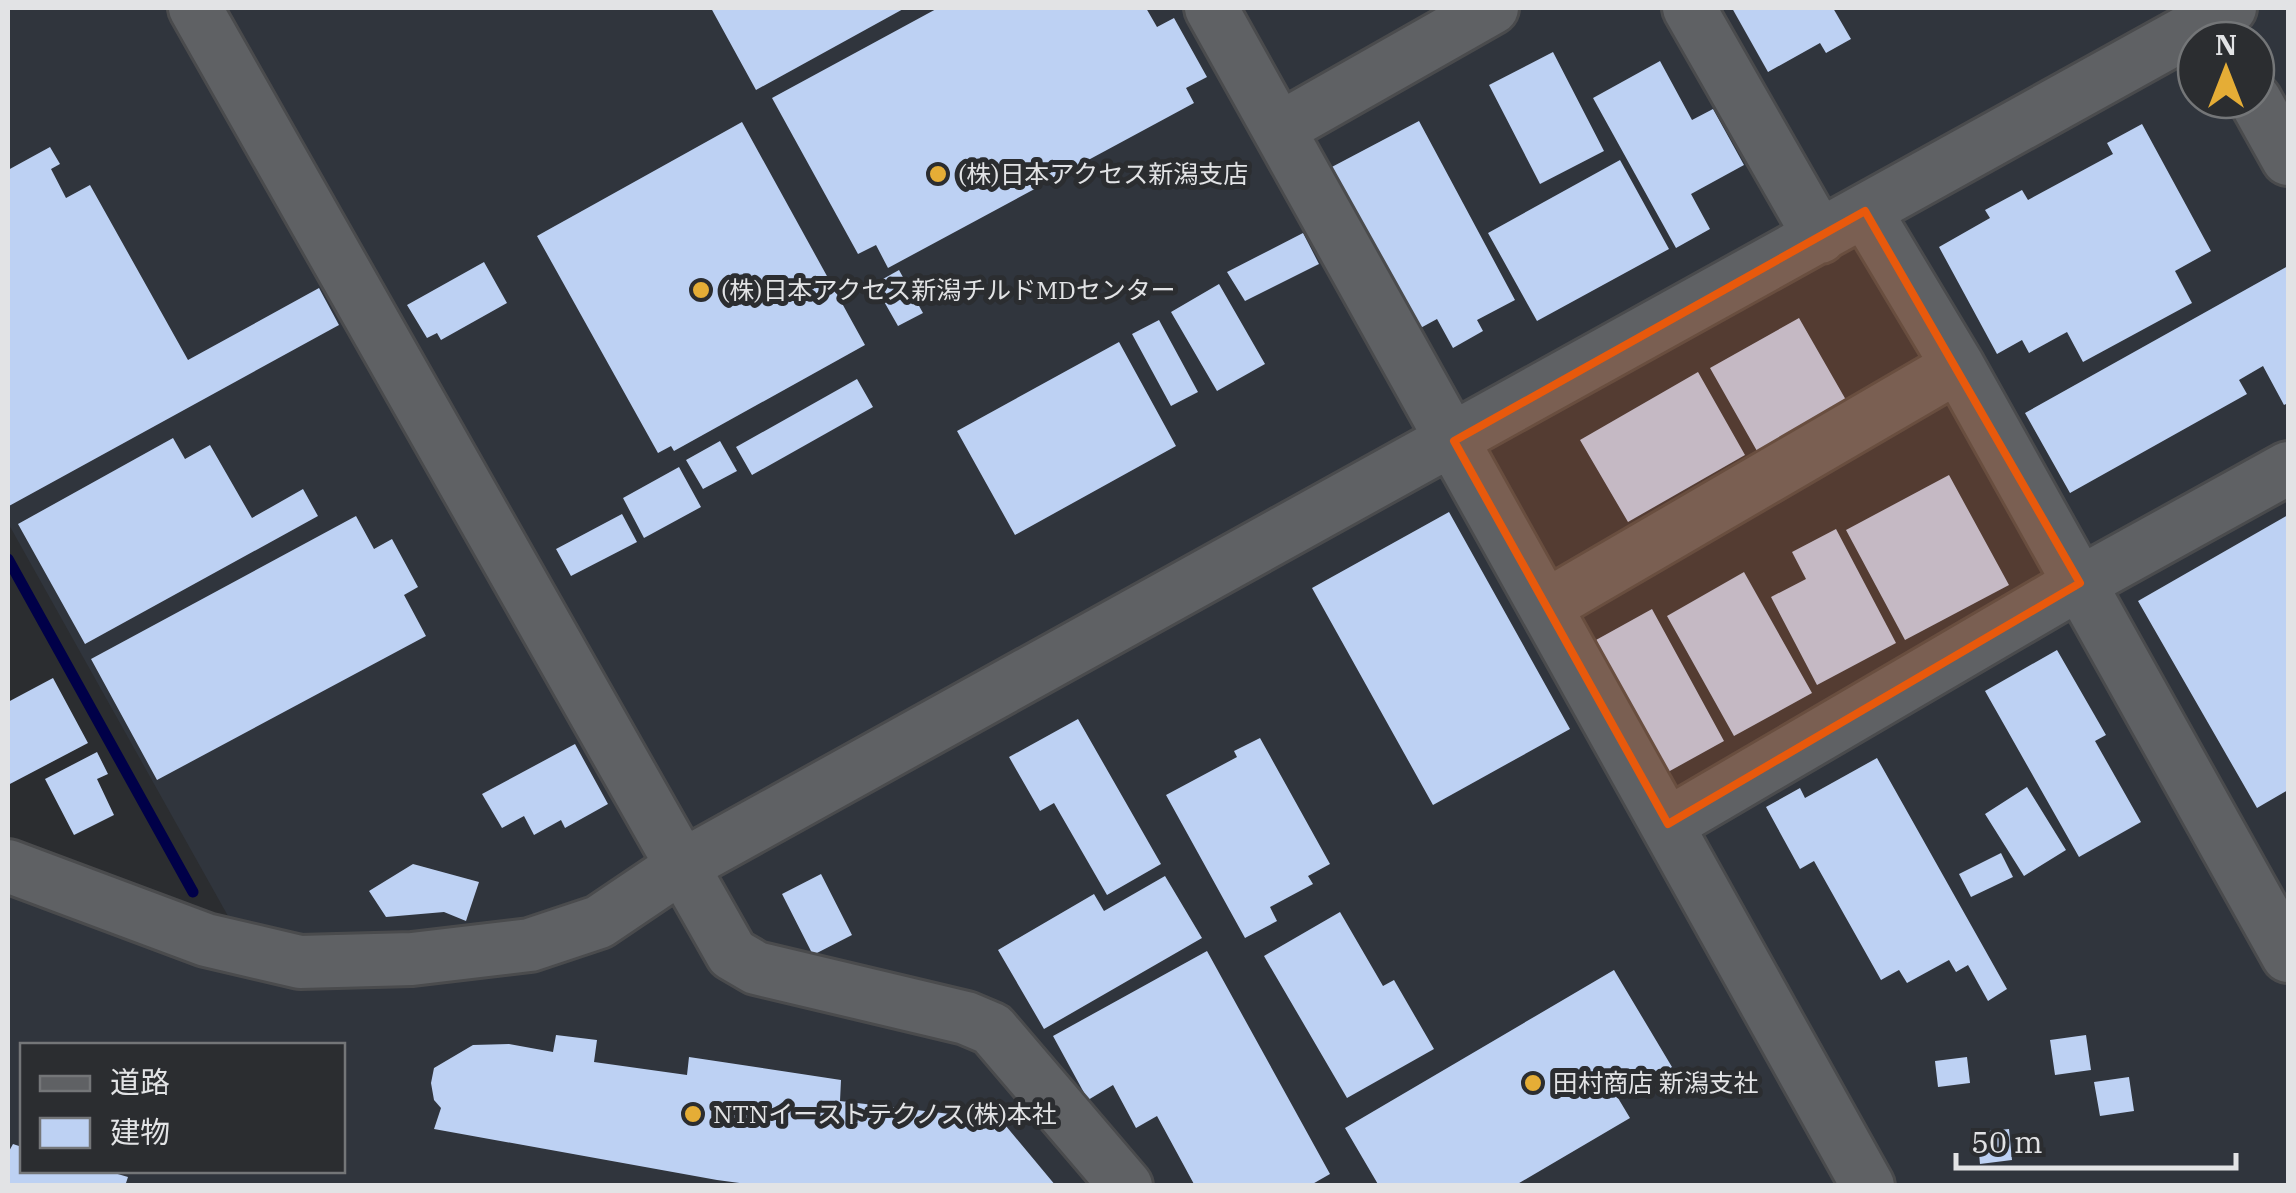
<svg xmlns="http://www.w3.org/2000/svg" width="2296" height="1193" font-family="'IBM Plex Serif','Noto Sans JP',serif">
  <rect width="100%" height="100%" fill="#2b2d30"/>
  <path fill="#30353d" fill-rule="evenodd" d="M8,8H2288V1185H8V883L265,982L8,523ZM2196,40H2256V100H2196ZM22,1046H342V1170H22Z"/>
  <g fill="none" stroke-linecap="round" stroke-linejoin="round">
    <path stroke="#000048" stroke-width="11" d="M8,559L193,892"/>
  </g>
  <path fill="#bdd1f3" d="M711,8H905L756,90Z
    M938,8H1146L1157,27L1174,18L1207,77L1186,88L1194,103L888,268L876,245L858,254L772,98Z
    M1732,8H1833L1851,39L1826,53L1820,43L1768,72Z
    M1553,52L1604,151L1540,184L1489,85Z
    M1660,61L1692,120L1713,109L1744,165L1691,194L1710,229L1676,248L1593,98Z
    M1419,121L1515,300L1477,320L1483,331L1453,348L1437,319L1415,331L1328,169Z
    M742,122L865,345L674,451L671,446L658,453L537,236Z
    M2142,124L2211,251L2175,271L2192,303L2083,362L2067,332L2029,353L2022,340L1997,354L1939,247L1990,218L1985,210L2022,190L2028,200L2113,154L2107,143Z
    M50,147L60,164L51,169L66,198L90,185L188,360L319,288L339,325L9,506L8,170Z
    M1620,160L1669,249L1537,321L1488,233Z
    M1303,233L1319,264L1245,301L1227,272Z
    M484,262L507,303L441,340L437,333L427,338L407,305Z
    M2288,266V403L2284,405L2263,366L2239,380L2247,394L2070,493L2025,413Z
    M899,270L923,313L898,326L874,284Z
    M1219,284L1265,364L1217,391L1171,312Z
    M1799,318L1846,400L1757,451L1710,368Z
    M1159,320L1198,392L1171,406L1132,334Z
    M1119,342L1176,446L1015,535L957,431Z
    M1698,372L1745,455L1628,522L1580,440Z
    M857,379L873,407L752,475L736,447Z
    M173,438L185,459L210,445L252,518L303,489L318,516L85,644L18,524Z
    M720,441L737,471L703,489L686,460Z
    M679,467L701,507L644,538L623,498Z
    M1949,475L2009,585L1905,640L1846,530Z
    M1449,512L1570,729L1433,805L1312,588Z
    M622,514L637,542L571,576L556,549Z
    M2288,515V790L2257,808L2138,601Z
    M356,516L374,549L392,539L418,587L404,595L426,636L157,780L91,659Z
    M1836,529L1896,643L1817,685L1771,597L1806,579L1792,552Z
    M1744,572L1812,693L1734,736L1667,616Z
    M1652,609L1724,741L1668,772L1596,640Z
    M2057,650L2106,735L2095,741L2141,822L2079,857L1985,691Z
    M53,678L88,743L8,785V702Z
    M1078,719L1161,864L1107,895L1054,803L1040,811L1009,757Z
    M1260,738L1330,864L1308,876L1313,884L1270,907L1277,921L1245,938L1166,795L1237,757L1234,751Z
    M575,744L608,804L565,828L561,820L534,835L524,816L502,828L482,794Z
    M97,752L108,774L97,779L114,815L74,835L45,779Z
    M1877,758L2007,989L1988,1001L1968,965L1956,972L1949,960L1907,983L1899,970L1881,980L1814,861L1800,869L1766,807L1800,788L1805,798Z
    M2027,787L2066,850L2024,876L1985,814Z
    M2001,853L2013,877L1971,897L1959,874Z
    M413,864L479,882L466,921L444,912L386,917L369,891Z
    M821,874L852,935L813,955L782,894Z
    M1165,876L1202,938L1044,1029L998,950L1094,894L1104,911Z
    M1340,912L1383,986L1394,980L1434,1049L1347,1098L1264,956Z
    M1207,951L1330,1174L1309,1186H1195L1157,1116L1136,1128L1113,1085L1088,1100L1053,1036Z
    M1614,970L1672,1067L1618,1098L1630,1118L1514,1186H1379L1345,1128Z
    M556,1035L597,1040L594,1062L687,1075L689,1057L841,1080L840,1101L1001,1120L1056,1186H762L717,1180L434,1129L441,1108L434,1100L431,1083L434,1068L473,1045L509,1044L553,1052Z
    M2086,1035L2091,1070L2055,1075L2050,1040Z
    M1967,1057L1970,1083L1938,1087L1935,1061Z
    M2129,1077L2134,1111L2100,1116L2094,1082Z
    M2009,1129L2012,1160L1980,1164L1977,1132Z
    M13,1144L22,1147V1170H104L128,1177L125,1186H8V1153Z"/>
  <g fill="none" stroke-linecap="round" stroke-linejoin="round">
    <g stroke="#4a4b4d" stroke-width="58">
      <path id="minor" d="M195,8L732,954L756,968L966,1018L992,1029L1126,1186
        M1211,8L1868,1186
        M1689,8L1820,237
        M2255,100L2288,159
        M1279,129L1492,8
        M1865,211L1958,366L2288,956
        M1546,606L1958,366
        M1668,824L2080,583L2288,468
        M8,866L206,940L300,962L412,959L530,945L599,922L682,866L2230,8"/>
    </g>
    <use href="#minor" stroke="#5f6164" stroke-width="52"/>
  </g>
  <path fill="#e8590c" fill-opacity="0.2" stroke="#e8590c" stroke-width="8" stroke-linejoin="round" d="M1865,211L2080,583L1668,824L1454,441Z"/>
  <g fill="#e5ad36" stroke="#2b2d30" stroke-width="4">
    <circle cx="938" cy="174" r="10"/>
    <circle cx="701" cy="290" r="10"/>
    <circle cx="1533" cy="1083" r="10"/>
    <circle cx="693" cy="1114" r="10"/>
  </g>
  <g text-anchor="middle" stroke-width="10" stroke-linejoin="round" paint-order="stroke">
    <g font-size="25" fill="#e2e3e5" stroke="#2b2d30" text-anchor="start">
      <text x="958" y="183">(株)日本アクセス新潟支店</text>
      <text x="721" y="299">(株)日本アクセス新潟チルドMDセンター</text>
      <text x="1553" y="1092">田村商店 新潟支社</text>
      <text x="713" y="1123">NTNイーストテクノス(株)本社</text>
    </g>
  </g>
  <rect width="2296" height="1193" fill="none" stroke="#e2e3e5" stroke-width="20"/>
  <rect x="20" y="1043" width="325" height="130" fill="#2b2d30" stroke="#747678" stroke-width="2.5"/>
  <rect x="40" y="1076" width="50" height="15" fill="#5f6164" stroke="#747678" stroke-width="2.5"/>
  <text x="110" y="1093" font-size="30" fill="#e2e3e5">道路</text>
  <rect x="40" y="1118" width="50" height="30" fill="#bdd1f3" stroke="#747678" stroke-width="2.5"/>
  <text x="110" y="1143" font-size="30" fill="#e2e3e5">建物</text>
  <g transform="translate(2226 70)"><circle r="48" fill="#2b2d30" stroke="#747678" stroke-width="2.5"/>
  <path d="M0-8L18 38L0 25L-18 38Z" fill="#e5ad36"/>
  <text y="-15" font-size="28" font-weight="bold" text-anchor="middle" fill="#e2e3e5">N</text>
  </g>
  <path d="M1956 1153v15h280v-15" fill="none" stroke="#e2e3e5" stroke-width="5"/>
  <text x="1971" y="1153" font-size="30" fill="#e2e3e5" stroke="#2b2d30" stroke-width="8" paint-order="stroke">50 m</text>
</svg>
